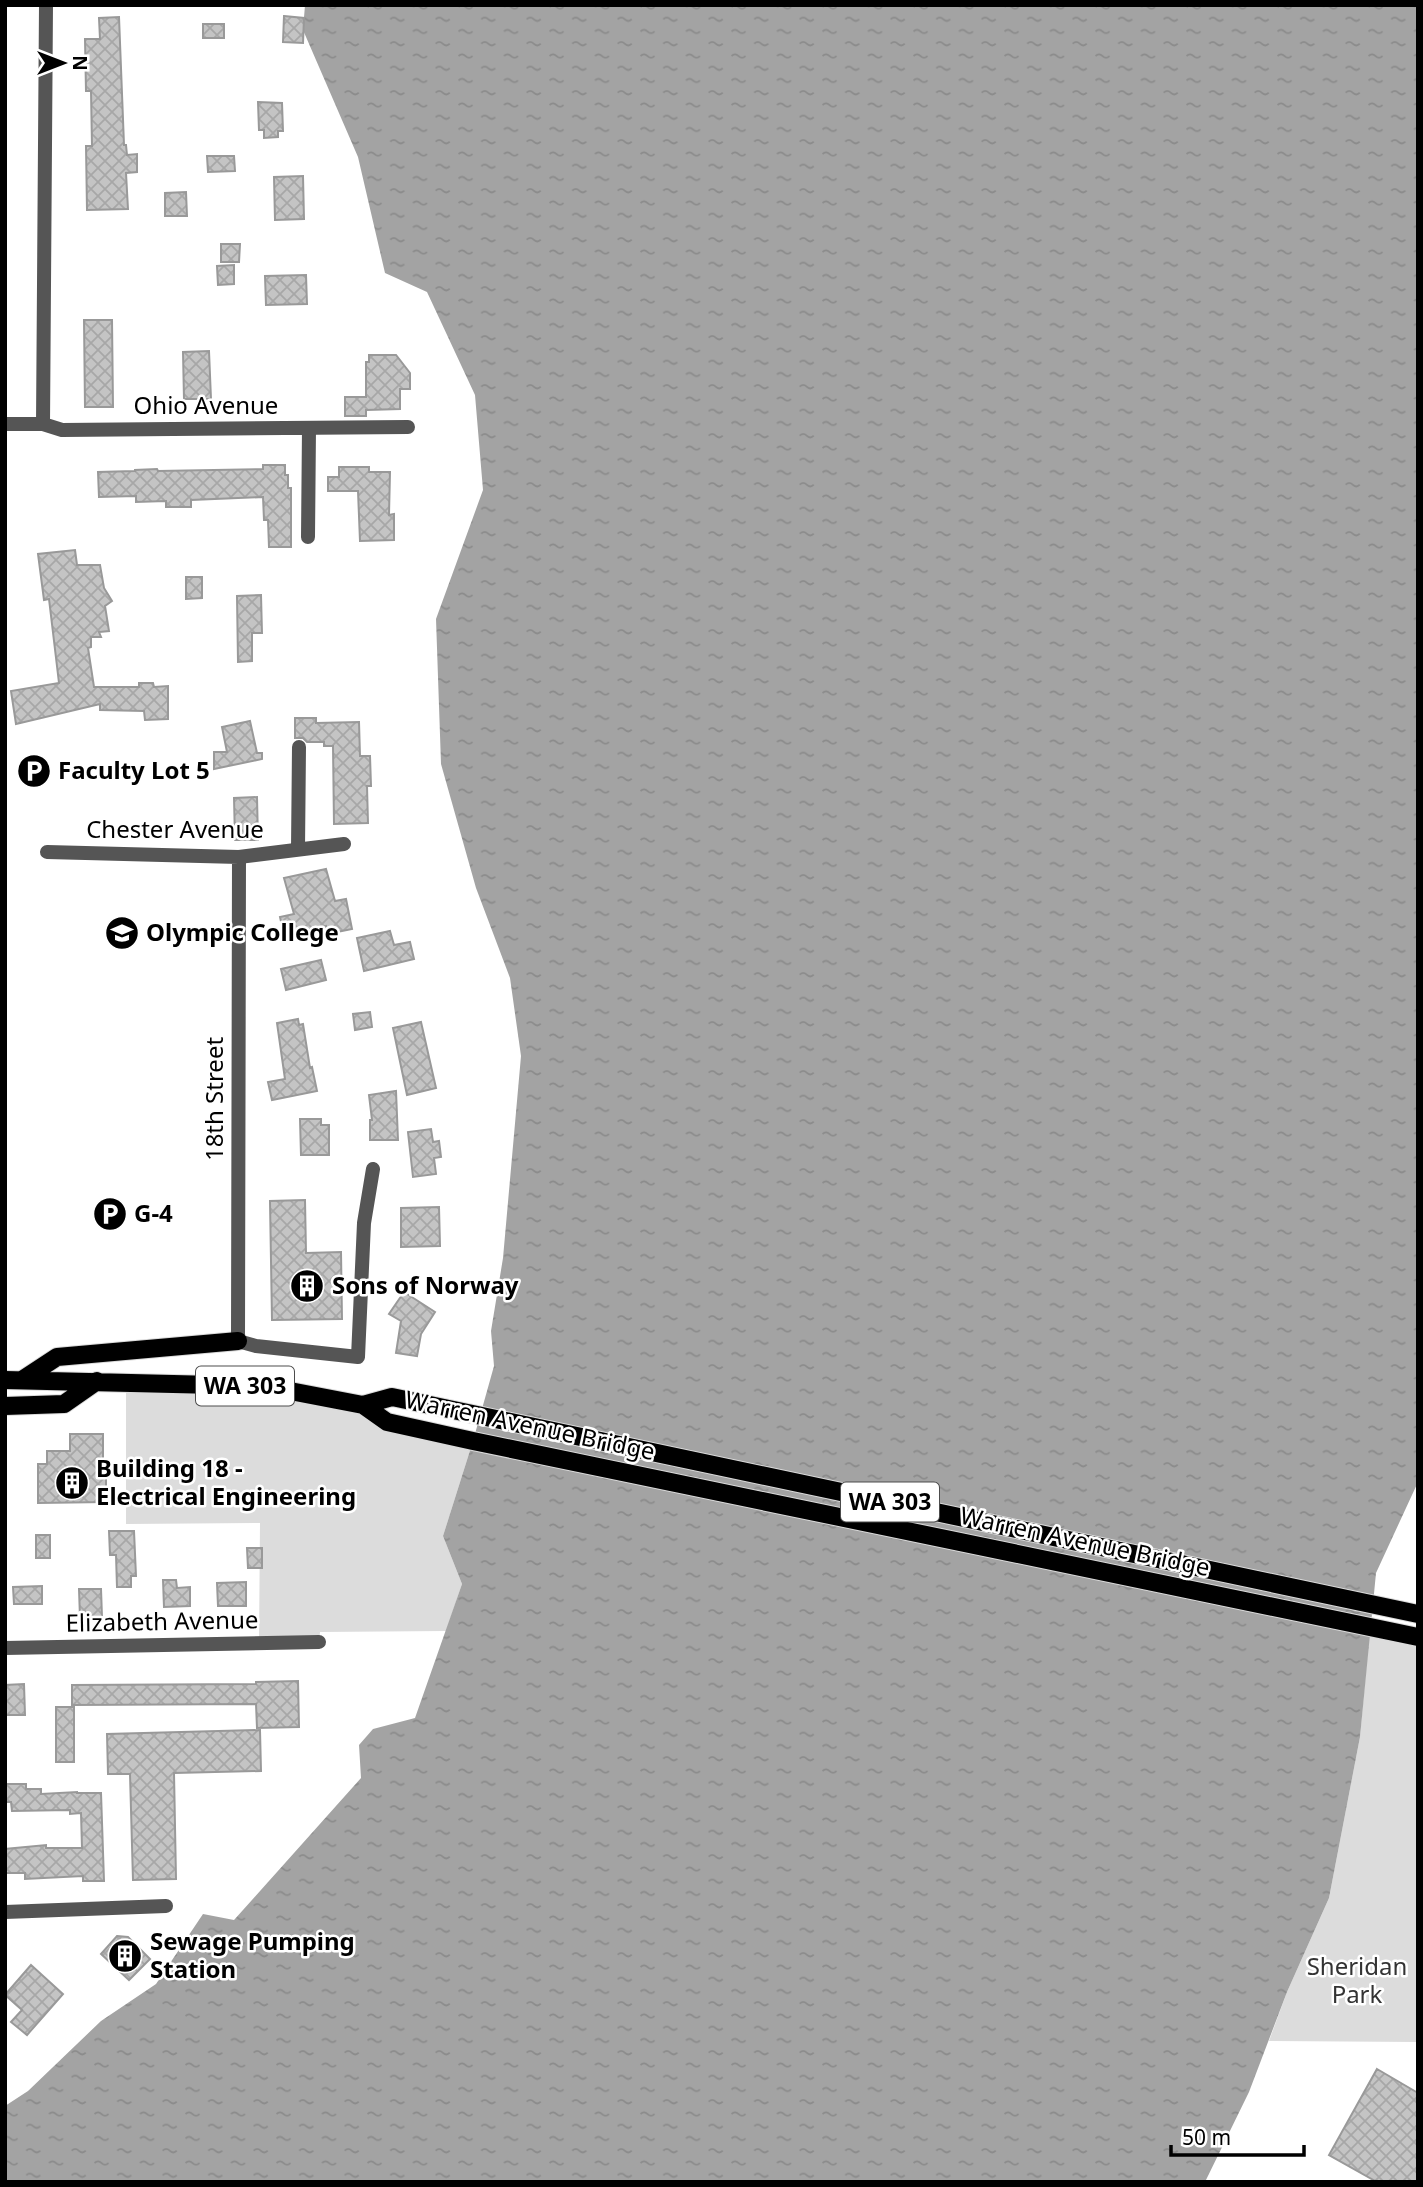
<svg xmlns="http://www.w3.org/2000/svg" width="1423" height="2187" font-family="'Noto Sans',sans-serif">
  <defs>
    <pattern id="water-ripples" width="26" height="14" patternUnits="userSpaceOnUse" patternTransform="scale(1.75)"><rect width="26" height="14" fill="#a3a3a3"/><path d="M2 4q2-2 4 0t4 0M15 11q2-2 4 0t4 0" fill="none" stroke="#8b8b8b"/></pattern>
    <pattern id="building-cross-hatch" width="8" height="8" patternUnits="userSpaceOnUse" patternTransform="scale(1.75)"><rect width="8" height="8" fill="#c4c4c4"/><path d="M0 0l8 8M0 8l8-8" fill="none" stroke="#a7a7a7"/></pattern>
  </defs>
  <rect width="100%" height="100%" fill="#fff"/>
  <path fill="#dcdcdc" d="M126,1382L254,1386L473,1441L443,1536L462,1584L446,1631L320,1632L319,1642L259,1643L260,1523L126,1524Z
    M1370,1627L1418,1637V2042L1269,2041L1287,1992L1329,1898L1360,1737Z"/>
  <path fill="url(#water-ripples)" d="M305,5H1418V1482L1376,1573L1360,1737L1329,1898L1287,1992L1249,2092L1205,2182H5V2106L28,2091L101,2021L156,1984L203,1914L234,1920L361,1778L359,1745L373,1729L415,1718L462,1584L443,1536L473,1441L494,1366L491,1331L503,1258L521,1056L510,978L476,888L441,764L436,619L483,490L475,395L427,292L385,273L358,157L303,30Z"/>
  <path fill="url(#building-cross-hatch)" stroke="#999" stroke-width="2" d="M284,16L304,18L303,43L283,42Z
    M119,17L124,145H126L127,155L137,154V172L126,173L128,209L87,210L86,146H92L91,91H86L85,39H100L99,18Z
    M203,24H224V38H203Z
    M258,102L282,103L283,131H278V137L264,138V130H259Z
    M207,156H234L235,171L208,172Z
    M303,176L304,219L275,220L274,177Z
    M186,192L187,216H165V193Z
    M221,244H240L239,262H221Z
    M234,265V284L218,285L217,266Z
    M306,275L307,304L266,305L265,276Z
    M84,320H112L113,407H85Z
    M209,351L211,399H184L183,352Z
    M369,355H396L410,373V389H400V409L366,410V416H345V397H366V362H369Z
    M263,465H285V475H288V488H291V547H269L268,520H264L263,497L191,500V507H166V501L136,502V496L99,497L98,472L135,471V470L157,469L158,471L263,469Z
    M339,467H369V472H390L389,515L394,514V540L360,541L358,491H328V477H339Z
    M75,550L77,565H100L104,588L112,601L105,606L109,631L99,632L101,637H91V647L88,648L94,687H139V683H153L154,687L168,686V719L145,720L144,711L100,710V704L16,724L11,691L59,683L49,599L44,600L38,554Z
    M186,577H202V598L186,599Z
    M261,595L262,633H252V661L238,662L237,596Z
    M295,718H316V723L359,722L360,756H370L371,786H367L368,823L334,824L333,746H324V742H307L303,738H295Z
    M250,721L257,753H262V759L214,769V752H227L222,727Z
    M257,797L258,840H235L234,798Z
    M326,869L335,901L346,899L352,929L327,934L326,926L284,935L280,917L294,914L284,878Z
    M390,931L394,945L410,942L414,959L364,971L357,938Z
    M321,960L326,980L286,990L281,969Z
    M370,1012L372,1027L355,1030L353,1014Z
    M298,1019L299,1025L303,1024L310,1068L312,1067L317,1091L272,1100L268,1082L285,1079L277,1023Z
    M421,1022L436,1088L407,1095L393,1028Z
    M396,1091L398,1140H370V1120H372L369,1095Z
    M300,1119H321V1125H329V1155H301Z
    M431,1129L433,1142L439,1141L441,1157L434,1158L436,1174L413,1177L408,1132Z
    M305,1200L306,1253L341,1252L342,1319L272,1320L270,1201Z
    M439,1207L440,1246L401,1247V1208Z
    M404,1292L435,1312L421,1334L417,1356L396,1353L401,1321L389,1314Z
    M70,1434H103V1462H106V1502L38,1503V1464H47V1451H70Z
    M109,1531H134L136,1576H131V1587H117L116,1555H110Z
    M36,1535H50V1558H36Z
    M247,1548H262V1568H248Z
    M163,1580H176L177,1588L190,1587V1606L164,1607Z
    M246,1582V1606H218L217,1583Z
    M42,1586V1604H14L13,1587Z
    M79,1589H101L102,1617L80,1618Z
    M298,1681L299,1727L257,1728L256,1704L72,1705V1685L256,1684V1682Z
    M24,1684L25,1715H5V1685Z
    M56,1707H74V1762H56Z
    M260,1730L261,1771L174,1773L176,1879L133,1880L130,1774H108L107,1734Z
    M5,1784H26V1789H41V1794L77,1792V1793H101L104,1881H83V1876L25,1879V1873H5V1849L46,1845V1848H82L81,1813L70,1814V1810L12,1811L11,1802H5Z
    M117,1936L128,1937L150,1959L129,1980L101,1954Z
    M31,1965L63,1994L27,2035L11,2022L22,2010L5,1995Z
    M1377,2069L1418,2093V2182H1377L1329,2155Z"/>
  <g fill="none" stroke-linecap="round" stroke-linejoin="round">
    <g stroke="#dbdbdb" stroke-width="20">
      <path id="primary" d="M5,1380L215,1385L290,1391L363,1405L387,1422L473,1441L1418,1637
        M22,1380L57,1357L238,1341
        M363,1405L392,1397L1418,1614
        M5,1406L64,1404L97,1381"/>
    </g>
    <path stroke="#555" stroke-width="14" d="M5,424H43L62,430L408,427
      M43,424L46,5
      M308,537L309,428
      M298,849L299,747
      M47,852L239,857L344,844
      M239,857L238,1341L256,1346L358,1357L364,1223L373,1169
      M5,1648L319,1642
      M5,1912L166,1906"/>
    <use href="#primary" stroke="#000" stroke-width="18"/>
  </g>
  <defs>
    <g id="parking-disc" transform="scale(1.75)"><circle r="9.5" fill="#000" stroke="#fff"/><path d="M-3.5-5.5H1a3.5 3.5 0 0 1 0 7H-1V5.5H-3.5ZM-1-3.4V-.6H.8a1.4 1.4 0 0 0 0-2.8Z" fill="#fff"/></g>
    <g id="university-disc" transform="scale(1.75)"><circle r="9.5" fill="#000" stroke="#fff"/><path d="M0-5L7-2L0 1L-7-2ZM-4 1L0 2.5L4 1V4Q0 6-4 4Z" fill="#fff"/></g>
    <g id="building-disc" transform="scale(1.75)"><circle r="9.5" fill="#000" stroke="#fff"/><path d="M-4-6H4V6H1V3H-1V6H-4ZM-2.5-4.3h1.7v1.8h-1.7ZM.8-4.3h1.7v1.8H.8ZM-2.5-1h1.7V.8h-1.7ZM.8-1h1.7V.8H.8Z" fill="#fff"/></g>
  </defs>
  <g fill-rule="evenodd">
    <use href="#parking-disc" x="34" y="771"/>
    <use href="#university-disc" x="122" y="933"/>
    <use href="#parking-disc" x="110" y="1214"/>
    <use href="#building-disc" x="307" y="1286"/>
    <use href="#building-disc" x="72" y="1483"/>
    <use href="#building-disc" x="125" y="1956"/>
  </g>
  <g text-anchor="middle" stroke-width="5" stroke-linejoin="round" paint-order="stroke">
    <g fill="#fff" stroke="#4c4c4c" stroke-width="2">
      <rect x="196" y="1366.5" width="98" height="39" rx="5"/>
      <rect x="841" y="1482.5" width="98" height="39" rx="5"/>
    </g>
    <g font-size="23" font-weight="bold" fill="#000">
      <text x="245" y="1394">WA 303</text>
      <text x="890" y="1510">WA 303</text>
    </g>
    <g font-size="24" fill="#000" stroke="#fff">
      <text x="206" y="414">Ohio Avenue</text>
      <text x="175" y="838">Chester Avenue</text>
      <text transform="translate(215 1099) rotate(-90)" y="8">18th Street</text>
      <text transform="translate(530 1426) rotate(12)" y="8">Warren Avenue Bridge</text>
      <text transform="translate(1085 1542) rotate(12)" y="8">Warren Avenue Bridge</text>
      <text transform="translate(162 1622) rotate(-1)" y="8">Elizabeth Avenue</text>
    </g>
    <g font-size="24" font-weight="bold" fill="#000" stroke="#fff" text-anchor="start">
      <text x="58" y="779">Faculty Lot 5</text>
      <text x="146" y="941">Olympic College</text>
      <text x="134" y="1222">G-4</text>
      <text x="332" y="1294">Sons of Norway</text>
      <text x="96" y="1477">Building 18 -<tspan x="96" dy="28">Electrical Engineering</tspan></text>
      <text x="150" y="1950">Sewage Pumping<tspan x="150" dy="28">Station</tspan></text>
    </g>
    <g font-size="24" fill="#333" stroke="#fff">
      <text x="1357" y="1975">Sheridan<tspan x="1357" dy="28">Park</tspan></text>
    </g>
  </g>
  <rect width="1423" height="2187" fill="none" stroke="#000000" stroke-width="14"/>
  <g transform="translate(63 63) rotate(90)" stroke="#ffffff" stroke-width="5" paint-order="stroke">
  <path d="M0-5L12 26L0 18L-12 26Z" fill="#000000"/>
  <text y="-10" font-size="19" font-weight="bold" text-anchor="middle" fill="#000000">N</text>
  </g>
  <path d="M1171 2145v10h133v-10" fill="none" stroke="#000000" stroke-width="3.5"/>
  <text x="1182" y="2145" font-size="21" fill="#000000" stroke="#ffffff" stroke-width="5" paint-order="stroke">50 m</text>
</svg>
